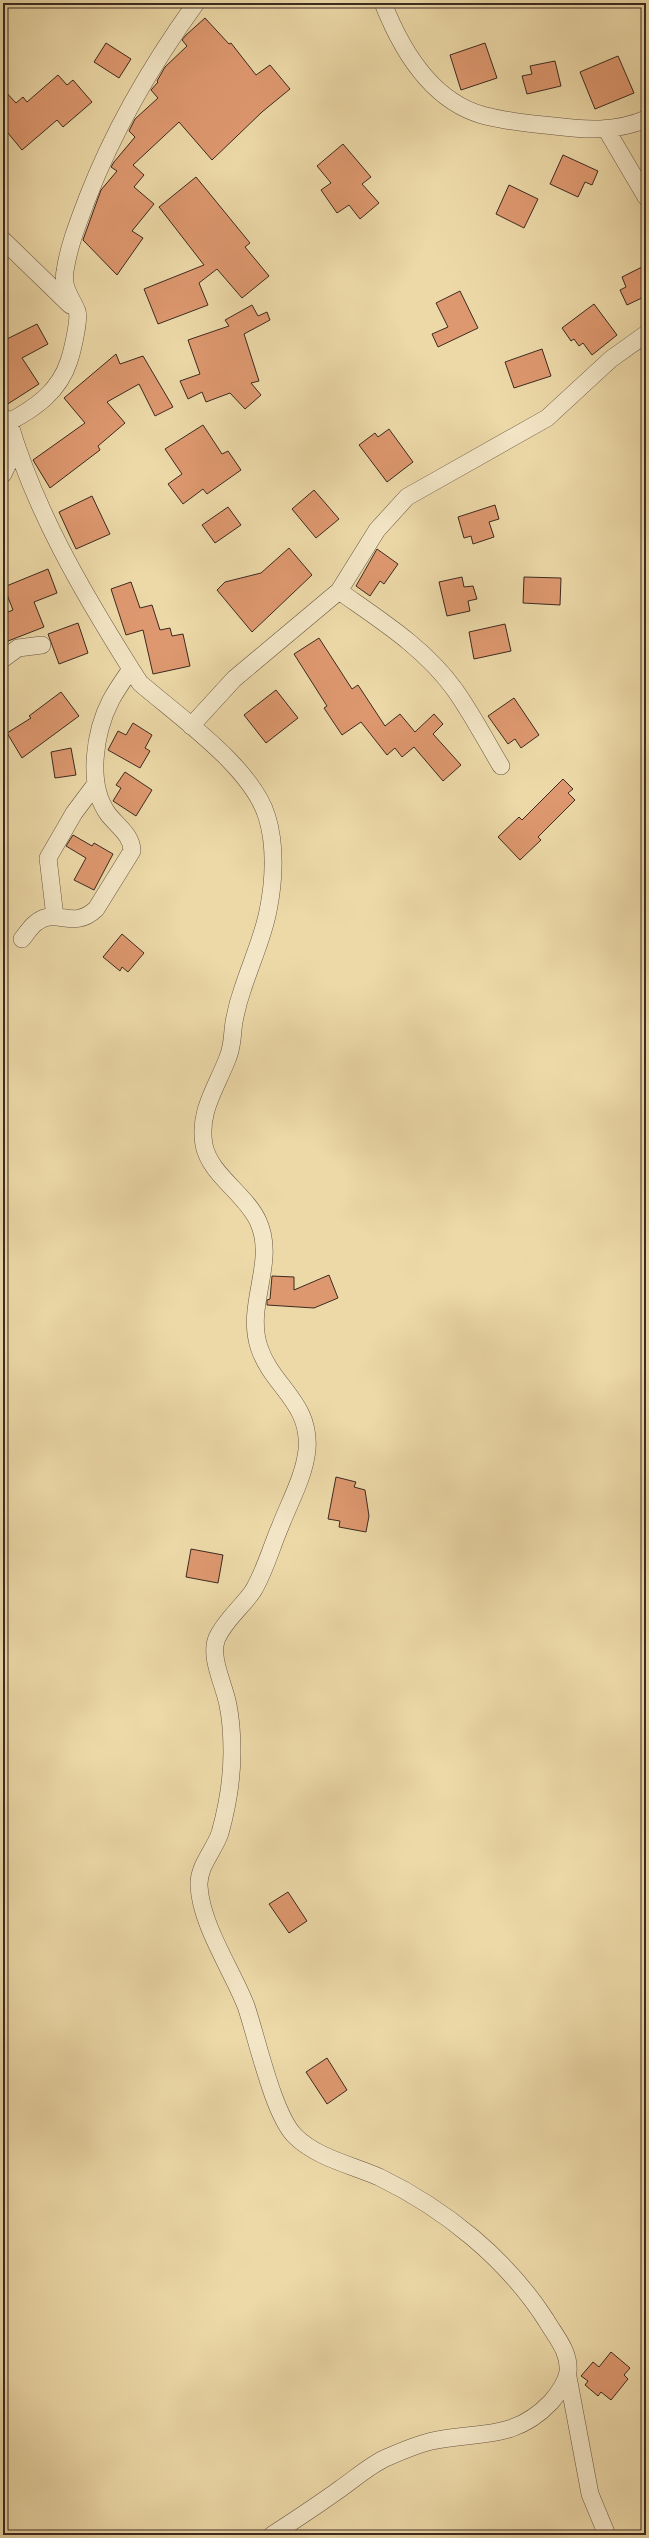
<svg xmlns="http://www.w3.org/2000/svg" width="649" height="2538" font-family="'Old Standard TT',serif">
  <rect width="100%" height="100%" fill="#edd9a8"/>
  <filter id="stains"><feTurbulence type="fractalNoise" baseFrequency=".005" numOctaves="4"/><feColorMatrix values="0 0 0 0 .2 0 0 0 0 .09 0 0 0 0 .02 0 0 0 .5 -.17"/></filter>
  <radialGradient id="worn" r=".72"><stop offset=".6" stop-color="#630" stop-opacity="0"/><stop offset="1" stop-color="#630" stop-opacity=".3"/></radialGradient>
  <path fill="#de986f" stroke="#3c2a20" d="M205,18L229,44L231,43L256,75L270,65L290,89L262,112L212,160L179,122L133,165L144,175L134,187L154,204L132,231L143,238L117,275L83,240L84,237L101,190L117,171L111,167L114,162L135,137L129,131L135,119L158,98L151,90L158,82L157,81L165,67L187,46L182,40L186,35Z
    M106,43L131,59L119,78L94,62Z
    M485,43L497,78L461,90L450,55Z
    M618,56L634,93L595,109L580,72Z
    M555,61L561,86L527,94L522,76L532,74L530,66Z
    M58,75L67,85L73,80L92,102L63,127L57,120L22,150L3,127V89L16,103L23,97L27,102Z
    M343,144L371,177L362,184L379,203L360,219L349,205L337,213L321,190L331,183L317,166Z
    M563,155L598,171L592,185L585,182L578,197L550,184Z
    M196,177L250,243L245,247L269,276L242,298L217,269L199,283L208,305L158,324L144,289L204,265L159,207Z
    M509,185L538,199L524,228L496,214Z
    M646,265V296L627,305L620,290L626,287L622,277Z
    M460,291L478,328L438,347L432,334L448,327L436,303Z
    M594,304L617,335L592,355L583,343L579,346L574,339L571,341L562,328Z
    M252,305L258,316L267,312L270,320L244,334L259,381L251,383L261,395L245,409L230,393L206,402L202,392L188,399L180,381L200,374L188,340L229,326L225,320Z
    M37,324L48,344L22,358L39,384L3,407V341Z
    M542,349L551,376L514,388L505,362Z
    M116,354L120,364L143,356L173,407L155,416L139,384L107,402L125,423L98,446L100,450L50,488L33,460L85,423L64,398Z
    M203,425L222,454L228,451L241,470L207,494L203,489L183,504L168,484L182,474L165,449Z
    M389,429L413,462L387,482L359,445L375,433L378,437Z
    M314,490L339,519L316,538L292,509Z
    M92,496L110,534L76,549L59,512Z
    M495,505L499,519L489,522L494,537L473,544L471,536L464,538L458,517Z
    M228,507L241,525L215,543L202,525Z
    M289,548L312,575L252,632L217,590L225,582L261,573Z
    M377,549L398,564L384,584L380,581L370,596L356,586Z
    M48,569L57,593L34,602L44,627L3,643V614L13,610L4,587Z
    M462,577L464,587L473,586L477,599L468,601L470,611L447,616L439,582Z
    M524,577L561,578L560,605L523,603Z
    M131,582L140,608L152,605L160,630L170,628L172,636L183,634L190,666L153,674L143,630L126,635L111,589Z
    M78,623L88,653L59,664L48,634Z
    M505,624L511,651L474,659L469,632Z
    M319,638L352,689L358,685L385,726L400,714L415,732L434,714L443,724L433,734L461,765L443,781L414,747L402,757L395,748L387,755L361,722L342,735L324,708L327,706L294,654Z
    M276,690L298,718L266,743L244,715Z
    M61,692L79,716L22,758L7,733L31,718L29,716Z
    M514,698L539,735L521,748L515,739L508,744L488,716Z
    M133,723L152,735L145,748L150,751L140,768L108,750L118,731L126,735Z
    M71,748L76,775L55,778L51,752Z
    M125,772L152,790L136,816L113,801L121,788L116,785Z
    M563,779L573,789L568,793L575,800L538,837L541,840L520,860L498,837L519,817L522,820Z
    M73,835L92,846L94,843L113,854L94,890L74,880L86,858L66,846Z
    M122,934L144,953L128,972L122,967L120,971L103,957Z
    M329,1275L338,1298L314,1308L267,1305V1300L270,1299L272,1276L294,1277V1290Z
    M336,1477L356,1482L354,1487L365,1490L369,1516L366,1532L339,1527L340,1521L328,1519Z
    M191,1549L223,1555L218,1583L186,1577Z
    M288,1892L307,1921L289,1933L269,1904Z
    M327,2058L347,2090L327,2104L306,2072Z
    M611,2352L630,2368L624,2375L628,2379L611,2400L601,2392L598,2396L585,2385L588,2381L581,2376L593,2362L599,2367Z"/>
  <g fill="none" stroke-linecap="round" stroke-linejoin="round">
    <g stroke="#685642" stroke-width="18">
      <path id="minor" d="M383,3C401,49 430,100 482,115C505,121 530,124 554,126C585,130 616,132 646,119
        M606,129L646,197
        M3,240L70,305
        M3,417L9,422C35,511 82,591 131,669L140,683C179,717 252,767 267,817C276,846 274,882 268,911C263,937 251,963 243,988C239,999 236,1011 234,1022C232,1034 233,1045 228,1057C217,1087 198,1111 204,1145C210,1175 245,1193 258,1221C277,1262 245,1304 259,1347C272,1387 311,1402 307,1450C304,1477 290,1501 280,1527C271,1548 265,1571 253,1591C242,1607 225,1620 217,1638C209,1657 224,1684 228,1705C231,1720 232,1736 232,1752C232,1777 227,1808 220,1833C214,1851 198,1866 199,1886C201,1925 232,1970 246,2006C257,2038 273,2114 295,2136C317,2158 352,2165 379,2177C445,2209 506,2258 546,2320C556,2337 570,2352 568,2372C566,2383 558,2394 551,2402C514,2441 479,2431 432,2441C418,2444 402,2451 388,2457C371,2464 356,2478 340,2489C318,2505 295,2520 272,2535
        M9,422C35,408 59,392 69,361C72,352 80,319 77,311C71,297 62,287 65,271C69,245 78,223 87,199C114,129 152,64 196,3
        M3,474L16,447
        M339,591C380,620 425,648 455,690C472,714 486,741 501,766
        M3,659L18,648L42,645
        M191,726L234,679L339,591L377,530L407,497L547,418L611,359L646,334
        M55,917L48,858L74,813L95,785
        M22,939C27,933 31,926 37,922C58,907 72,931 96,909L132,851C132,835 117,826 108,814C86,784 95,731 111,700C117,689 124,679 131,669
        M568,2377L590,2494L607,2535"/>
    </g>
    <use href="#minor" stroke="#f3e6c6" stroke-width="17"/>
  </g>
  <rect width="649" height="2538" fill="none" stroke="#edd9a8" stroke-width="16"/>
  <rect x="4" y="4" width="641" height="2530" fill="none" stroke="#3c2a20" stroke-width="2"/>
  <rect x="8" y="8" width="633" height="2522" fill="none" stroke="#3c2a20"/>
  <rect width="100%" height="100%" filter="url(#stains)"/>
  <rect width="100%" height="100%" fill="url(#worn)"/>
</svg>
